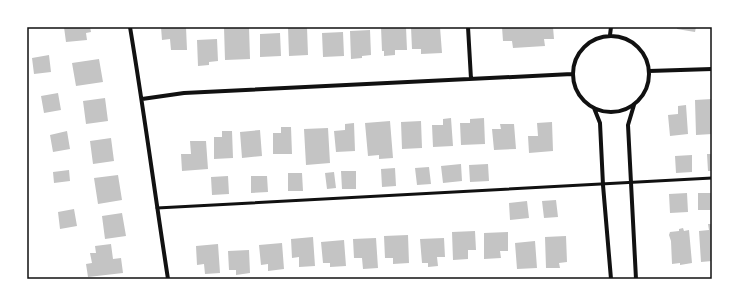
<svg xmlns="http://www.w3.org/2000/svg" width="739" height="306" font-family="Arial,sans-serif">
  <rect width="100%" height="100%" fill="#fff"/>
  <path fill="#c4c4c4" d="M64,27H90L91,32L86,33L87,40L66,42Z
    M161,27H186L187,50H171L170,39L162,40Z
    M224,27H249L250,59L225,60Z
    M288,27H307L308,55L289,56Z
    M381,27H406L407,50H395V55L384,56V51H382Z
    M411,27H440L442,53L421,54V49H412Z
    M502,27H553L554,39H544L545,46L513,48L512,41H503Z
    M677,27H696L695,32L677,29Z
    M370,30L371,55L362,56V58L351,59L350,31Z
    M343,32L344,56L323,57L322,33Z
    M280,33L281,56L260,57V34Z
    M217,39L218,61L209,62V65L198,66L197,40Z
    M49,55L51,72L34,74L32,58Z
    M99,59L103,82L76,86L72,63Z
    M58,93L61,110L44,113L41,96Z
    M105,98L108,121L86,124L83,101Z
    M712,99V134L696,135L695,100Z
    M686,105L688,134L670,136L668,115L678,114V106Z
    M451,118L453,146L433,147L432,125H443V119Z
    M484,118L485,144L461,145L460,123H470V119Z
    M390,121L393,158L379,159V155L368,156L365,123Z
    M421,121L422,148L402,149L401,122Z
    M552,122L553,151L529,153L528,136H538L537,123Z
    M354,123L355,151L336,152L334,131L345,130V124Z
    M500,124H514L516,149L494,150L492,129H501Z
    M281,127H291L292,154H273V133H281Z
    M328,128L330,163L306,165L304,129Z
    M260,130L262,156L242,158L240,132Z
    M67,131L70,149L53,152L50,135Z
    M222,131H232L233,158L214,159V137H222Z
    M111,138L114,161L93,164L90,141Z
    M190,141H206L208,169L182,171L181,154H191Z
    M707,154H712V171H708Z
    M692,155V172L676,173L675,156Z
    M461,164L462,181L443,183L441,166Z
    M488,164L489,181L470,182L469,165Z
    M429,167L431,184L417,185L415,168Z
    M395,168L396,186L382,187L381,169Z
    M69,170L70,181L54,183L53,172Z
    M341,171H356V189H342Z
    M334,172L336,188L327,189L325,173Z
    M288,173H302L303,191H288Z
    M118,175L122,200L98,204L94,178Z
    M228,176L229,194L212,195L211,177Z
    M251,176H267L268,192L251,193Z
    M687,193L688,212L670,213L669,194Z
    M698,193H712V210H698Z
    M556,200L558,217L544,218L542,201Z
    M527,201L529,218L510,220L509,203Z
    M74,209L77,226L60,229L58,212Z
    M122,213L126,236L105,239L102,216Z
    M708,224H712V261L701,262L699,231L709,230Z
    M683,228L684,231L689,230L692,263L680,265V263L672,264L671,241L669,235L670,232L679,231V229Z
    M475,231L476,250H468V259L453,260L452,232Z
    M508,232V251H500L501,258L484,259V233Z
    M408,235L409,263L393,264V258H385L384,236Z
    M566,236L567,262L559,263L560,268H546L545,237Z
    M313,237L315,266L299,267V257L292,258L291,239Z
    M376,238L378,268L363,269L362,258H354L353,239Z
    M444,238L445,257H437L438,266L428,267V263H422L420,239Z
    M344,240L346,266L330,267V263H323L321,242Z
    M535,241L537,268L517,269L515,243Z
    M282,243L284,269L268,271V264L261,265L259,245Z
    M111,244L113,259L121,258L123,273L88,277L86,264L92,263L90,253H96L95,246Z
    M218,244L220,273L205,274L204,264L197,265L196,246Z
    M249,250L250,273L236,275V270H229L228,251Z"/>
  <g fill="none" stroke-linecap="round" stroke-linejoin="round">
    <path stroke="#111" stroke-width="3" d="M157,208L712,178"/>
    <path stroke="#111" stroke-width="4" d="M130,27C144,111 155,195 168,279
      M468,27L471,79
      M610,35L611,27
      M573 74a38 38 0 1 1 76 0a38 38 0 1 1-76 0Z
      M649,71L712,69
      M142,99L184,93L572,74
      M634,105L628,125L636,279
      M594,108L600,123L603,185L611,279"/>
  </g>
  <rect width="739" height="306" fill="none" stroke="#ffffff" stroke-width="56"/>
  <rect x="28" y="28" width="683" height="250" fill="none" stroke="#111" stroke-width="1.5"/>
</svg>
